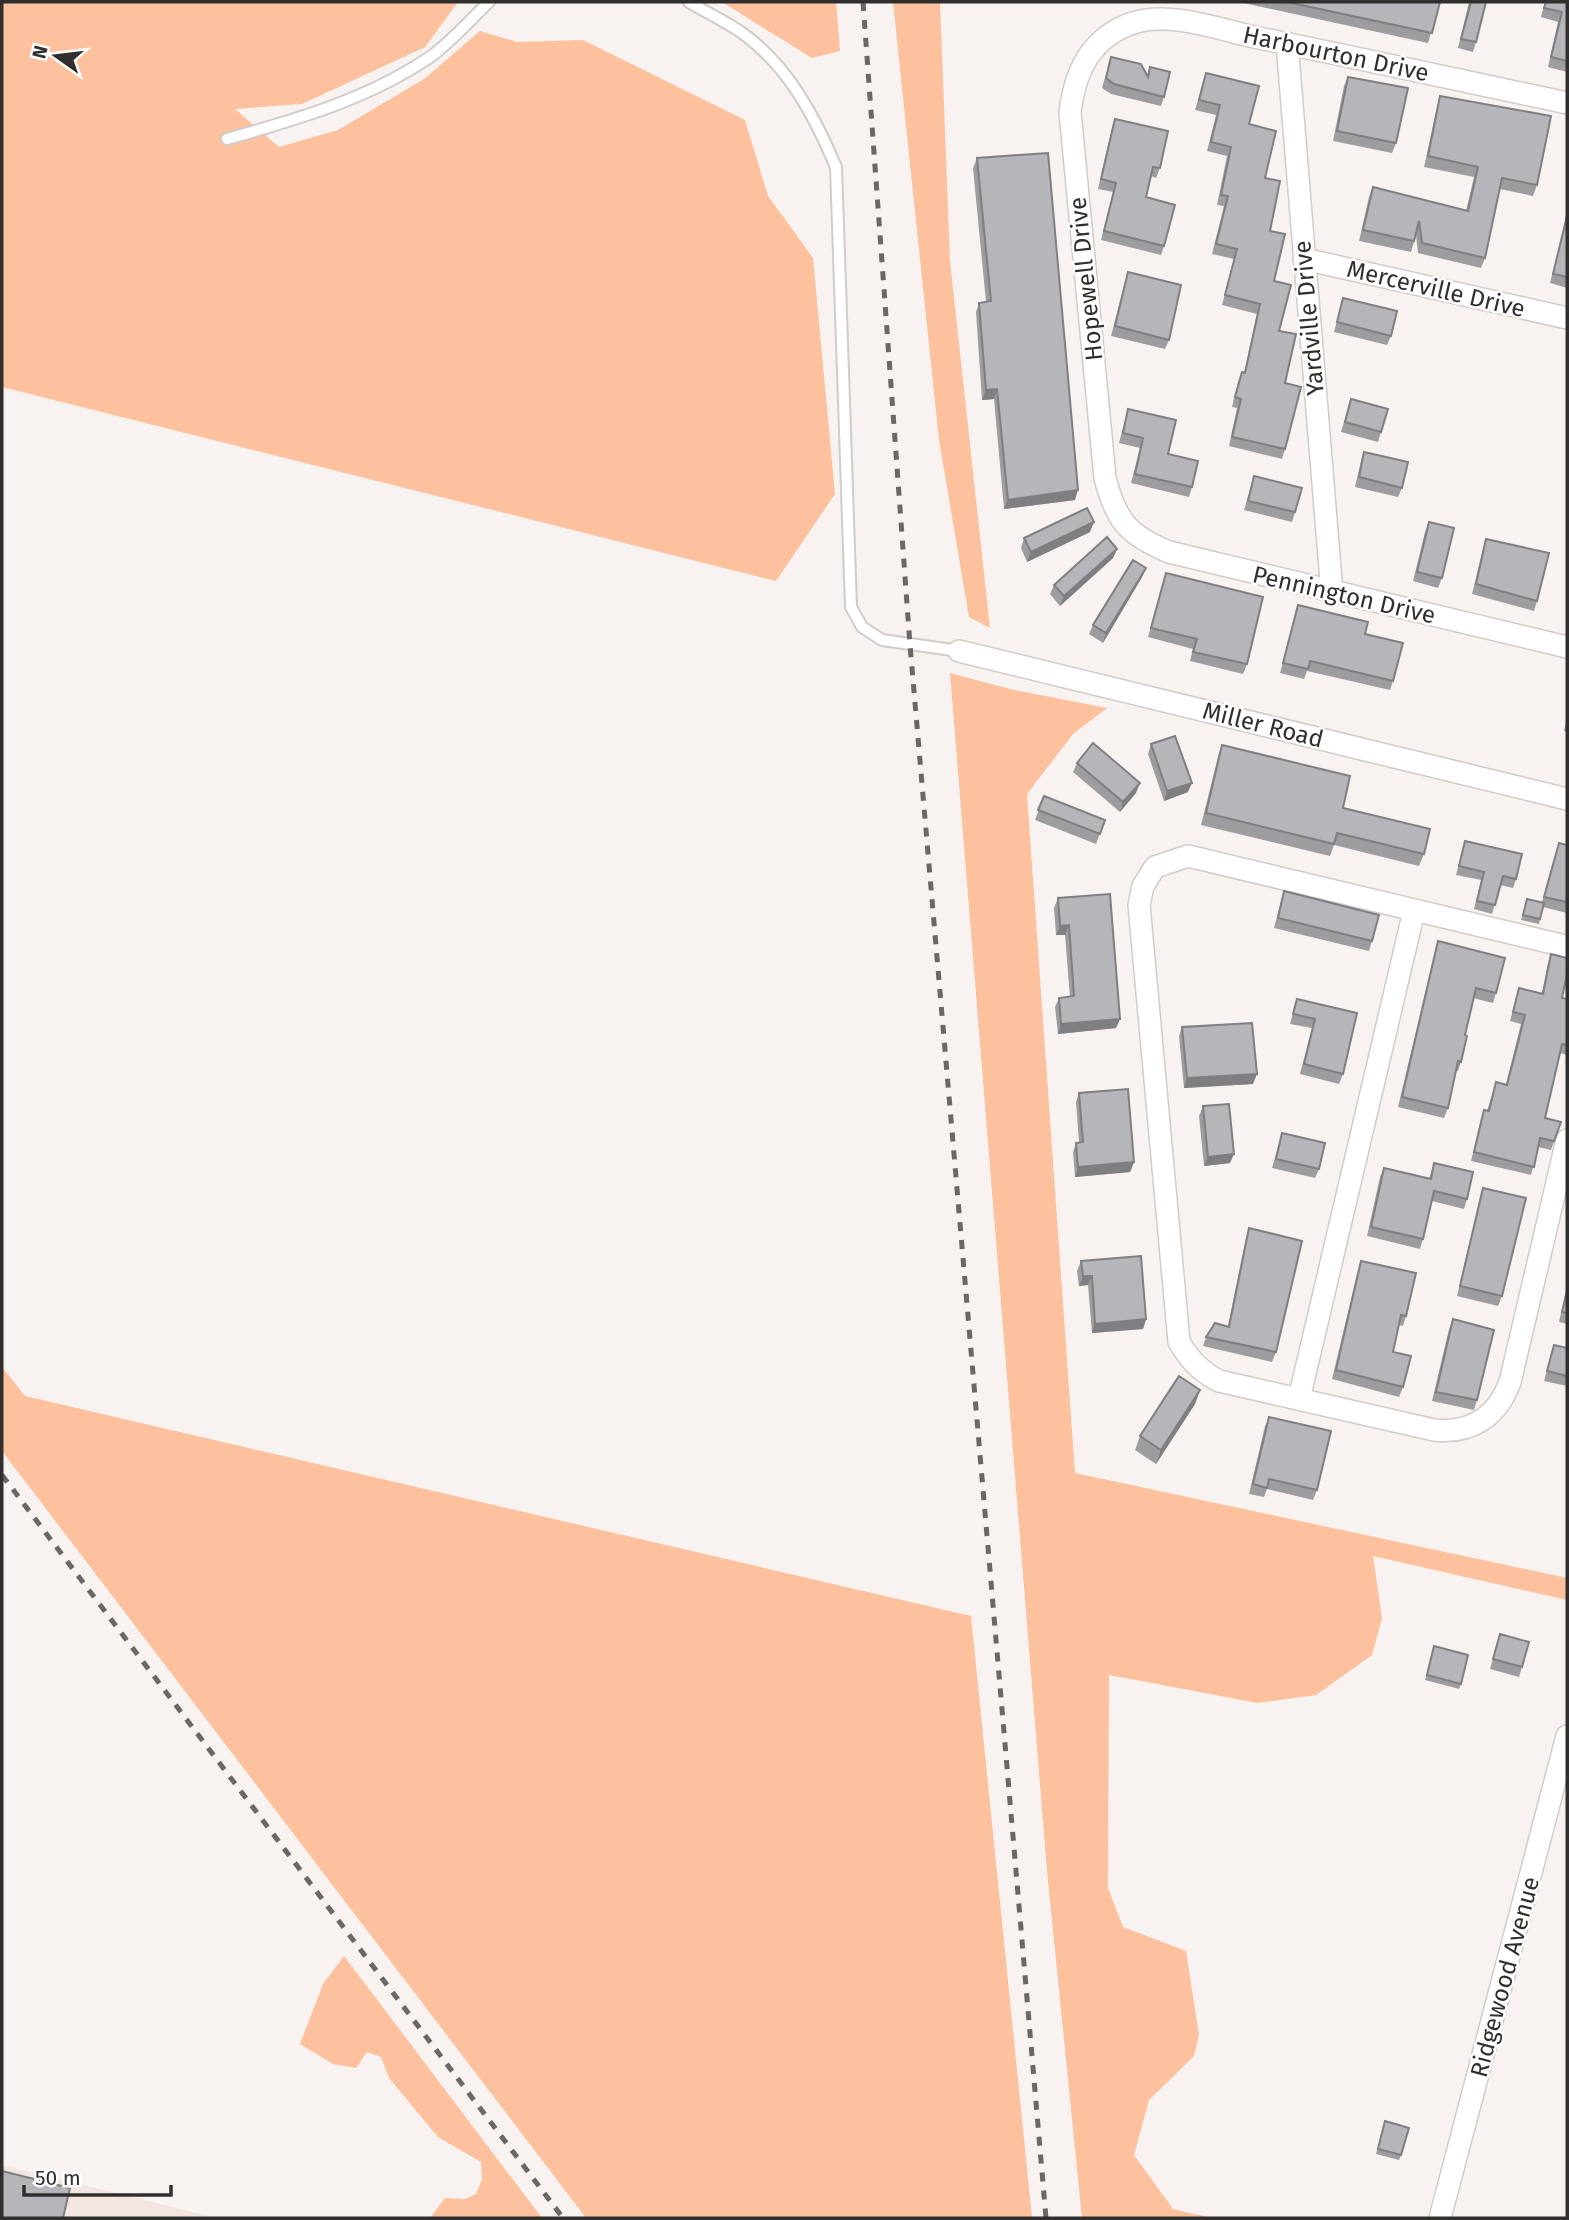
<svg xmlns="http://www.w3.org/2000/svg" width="1569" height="2220" font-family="'Fira Sans',sans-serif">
  <rect width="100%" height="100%" fill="#f8f3f1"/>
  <path fill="#f3e6e0" d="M2,2165L218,2218H2Z"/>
  <path fill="#fdc19d" d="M2,2H458L425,47L302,104L235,109L279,147L338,130L424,79L480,31L517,42L583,40L745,120L768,196L813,258L835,494L776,581L2,387Z
    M722,2H836L840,51L812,58Z
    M893,2H940L950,261L990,628L969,617L939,440Z
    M950,673L1010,689L1107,708L1073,734L1027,794L1075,1473L1567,1578V1600L1373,1556L1382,1618L1372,1655L1316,1695L1258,1703L1109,1675L1108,1888L1123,1927L1186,1951L1199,2035L1194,2056L1149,2100L1134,2155L1173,2209L1212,2218H1082L1047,1871Z
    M2,1367L25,1396L971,1616L1032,2218H586L2,1451Z
    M344,1956L542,2218H430L445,2198L465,2199L476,2194L482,2179L481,2162L438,2137L389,2078L381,2057L367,2052L356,2068L333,2064L300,2044L323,1984Z"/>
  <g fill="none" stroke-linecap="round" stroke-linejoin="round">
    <g stroke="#d0ccc9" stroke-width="14">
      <path id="lane" d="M689,2C707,13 727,22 745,35C789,68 815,117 836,167L851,607L862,627L882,640L959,651
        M227,139C298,119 368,99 430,57C451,42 470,20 489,2"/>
    </g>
    <g stroke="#d0ccc9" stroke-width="24">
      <path id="street" d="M1287,43L1332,593
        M1567,103C1463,81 1359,58 1254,37C1218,29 1169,11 1133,23C1091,37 1075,71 1070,112L1105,478C1116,521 1128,535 1169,552L1567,647
        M1304,259L1567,318
        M959,651L1567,799
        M1567,949L1561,945L1188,856L1155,867L1143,886L1139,905L1179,1342C1190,1360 1200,1371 1219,1381L1434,1430C1471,1434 1497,1417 1510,1382L1567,1140
        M1299,1399L1414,911
        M1440,2218L1567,1736"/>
    </g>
    <use href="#lane" stroke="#fff" stroke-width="10"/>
    <use href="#street" stroke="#fff" stroke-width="21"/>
    <path stroke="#6a6765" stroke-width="5" stroke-dasharray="9 9" stroke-linecap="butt" d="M863,2L910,645L1046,2218
      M2,1475L563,2218"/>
  </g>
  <path fill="#9d9da0" d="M1239,2H1440L1428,43Z
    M1469,2H1486L1476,42L1473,52L1458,48Z
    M1545,2H1567V72L1548,67L1558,22L1541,17Z
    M1111,57L1147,76L1150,67L1164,97L1161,106L1111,94L1102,88Z
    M1206,73L1249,124L1265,178L1274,281L1285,383V449L1282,459L1229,446L1237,408L1232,407L1238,382L1242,372L1244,373L1257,314L1222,305L1234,259L1212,254L1224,206L1217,205L1227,156L1207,151L1216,115L1195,110Z
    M1348,77L1396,143L1392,153L1333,141L1344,86Z
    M1440,96L1537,185L1533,196L1500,189L1485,258L1481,268L1418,253L1416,235L1411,252L1359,241L1369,197L1373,187L1466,211L1474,177L1424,167L1437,107Z
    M1115,119L1160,168L1156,178L1151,176L1146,197L1164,246L1161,255L1101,240L1113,192L1098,189L1112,128Z
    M977,158L1075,500L1004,509L994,399L982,400L976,312L979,303L986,302L973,168Z
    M1567,216V288L1550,283Z
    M1128,272L1169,340L1165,349L1111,336L1125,282Z
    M1343,298L1391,336L1387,345L1334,332Z
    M1351,399L1381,432L1378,442L1341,432Z
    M1128,409L1168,454L1192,487L1189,497L1131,483L1140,448L1119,443Z
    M1364,452L1402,488L1398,497L1355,487L1361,461Z
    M1254,476L1295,512L1292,522L1244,510Z
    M1429,522L1442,578L1438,588L1413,581L1425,532Z
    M1090,532L1027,562L1021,548L1024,538Z
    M1486,539L1537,601L1534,611L1472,594L1483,549Z
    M1117,549L1113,558L1060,606L1050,594L1054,585Z
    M1146,568L1142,577L1103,643L1089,634L1093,625Z
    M1166,573L1247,664L1243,674L1190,661L1193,649L1148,637Z
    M1298,605L1365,634L1393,681L1390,690L1307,671L1304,679L1280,673Z
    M1567,718V732L1564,731Z
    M1151,744L1188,792L1164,801L1148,754Z
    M1222,745L1343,808L1424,854L1419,866L1334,845L1330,856L1201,825L1218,757Z
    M1077,763L1136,793L1120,812L1073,772Z
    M1044,796L1105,820L1096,844L1035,820Z
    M1465,841L1516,879L1513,888L1500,885L1492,914L1474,909L1481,880L1456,875Z
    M1559,843L1567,845V913L1543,907L1539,924L1521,920L1527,899L1542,902Z
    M1284,891L1372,941L1369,951L1274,928L1281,901Z
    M1058,898L1120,1019L1116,1028L1058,1034L1055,1007L1059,998L1070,997L1065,935H1056L1054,908Z
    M1438,941L1496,993L1493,1003L1473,998L1465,1035L1461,1062L1458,1071H1456L1448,1108L1444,1118L1398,1107L1435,951Z
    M1551,954L1562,998L1567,999V1055L1560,1053L1545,1118L1561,1122L1551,1150L1538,1147L1531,1175L1471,1161L1481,1119L1484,1110L1487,1111L1496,1082L1506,1084L1521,1024L1510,1021L1519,988L1542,993L1548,963Z
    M1297,999L1357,1013L1343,1074L1339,1084L1300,1074L1312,1028L1290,1024Z
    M1182,1027L1253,1084L1184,1088L1179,1036Z
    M1079,1093L1134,1162L1130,1172L1075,1177L1073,1152L1076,1143L1079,1142L1076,1102Z
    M1203,1106L1230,1163L1204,1166L1199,1116Z
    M1282,1133L1319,1169L1315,1178L1272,1168Z
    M1434,1163L1467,1199L1464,1209L1432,1201L1423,1239L1420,1249L1367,1236L1380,1177L1384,1168L1429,1179Z
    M1483,1188L1502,1296L1498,1306L1457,1296L1480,1198Z
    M1249,1228L1276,1352L1272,1362L1203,1346L1206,1337L1228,1326L1246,1238Z
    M1081,1261L1146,1319L1143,1329L1092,1333L1088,1285L1079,1286L1077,1271Z
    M1361,1261L1406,1316L1403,1326L1399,1325L1393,1352L1403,1387L1399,1397L1332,1379L1358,1270Z
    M1567,1286V1324L1559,1322Z
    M1453,1319L1477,1400L1474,1410L1432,1401L1449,1329Z
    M1554,1345L1567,1348V1386L1544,1381Z
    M1200,1390L1195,1404L1156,1464L1135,1450L1140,1436Z
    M1269,1417L1317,1490L1313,1500L1267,1489L1264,1497L1249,1494L1265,1426Z
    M1500,1634L1522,1667L1519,1677L1490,1669Z
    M1434,1646L1461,1684L1459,1689L1425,1680Z
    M1383,2126L1401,2155L1399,2160L1376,2154Z"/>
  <path fill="#7f7f82" d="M997,389L994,399L982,400L986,390Z
    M1078,490L1075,500L1004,509L1008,500Z
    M1094,522L1090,532L1027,562L1031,552Z
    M1117,549L1113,558L1060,606L1064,596Z
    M1146,568L1142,577L1103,643L1106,633Z
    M1140,783L1136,793L1120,812L1123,802Z
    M1192,783L1188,792L1164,801L1167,791Z
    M1069,925L1065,935H1056L1060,926Z
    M1120,1019L1116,1028L1058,1034L1061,1024Z
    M1257,1074L1253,1084L1184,1088L1187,1078Z
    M1234,1154L1230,1163L1204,1166L1208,1157Z
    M1134,1162L1130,1172L1075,1177L1078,1167Z
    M1083,1276H1092L1088,1285L1079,1286Z
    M1146,1319L1143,1329L1092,1333L1095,1324Z
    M1200,1390L1195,1404L1156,1464L1161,1450Z"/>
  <path fill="#b6b6ba" stroke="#7f7f82" stroke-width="2" d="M1287,2H1440L1432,33Z
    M1471,2H1486L1476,42L1461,39Z
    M1546,2H1567V61L1551,57L1562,12L1544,8Z
    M1111,57L1141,64L1148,77L1150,67L1170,72L1164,97L1114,84L1106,78Z
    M1206,73L1259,86L1249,124L1276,131L1265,178L1280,181L1270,231L1285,234L1274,281L1291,285L1279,331L1296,334L1285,383L1301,387L1285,449L1232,437L1241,399L1235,397L1242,372L1245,373L1260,304L1225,295L1237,249L1216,244L1228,196L1221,195L1231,147L1211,142L1220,105L1199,100Z
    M1348,77L1408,88L1396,143L1337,131Z
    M1440,96L1551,116L1537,185L1502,178L1485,258L1422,243L1419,221L1414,241L1363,230L1373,187L1468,211L1478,167L1428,156Z
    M1115,119L1168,131L1160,168L1153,167L1146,197L1175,205L1164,246L1104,231L1116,183L1101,179Z
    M1048,153L1078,490L1008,500L997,389L986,390L979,303L991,301L977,158Z
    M1567,216V277L1553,274Z
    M1128,272L1181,285L1169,340L1115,326Z
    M1343,298L1397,311L1391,336L1337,322Z
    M1351,399L1388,409L1381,432L1345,422Z
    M1128,409L1176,420L1168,454L1198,461L1192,487L1135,474L1143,438L1123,433Z
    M1364,452L1408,462L1402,488L1359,477Z
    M1254,476L1302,488L1295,512L1248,501Z
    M1087,508L1094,522L1031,552L1024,538Z
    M1429,522L1454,528L1442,578L1417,572Z
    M1107,537L1117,549L1064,596L1054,585Z
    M1486,539L1549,553L1537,601L1476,584Z
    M1133,560L1146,568L1106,633L1093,625Z
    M1166,573L1263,597L1247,664L1193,652L1197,639L1151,628Z
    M1298,605L1368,622L1365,634L1403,643L1393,681L1310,661L1308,669L1283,663Z
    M1175,736L1192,783L1167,791L1151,744Z
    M1093,743L1140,783L1123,802L1077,763Z
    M1222,745L1350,776L1343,808L1430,829L1424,854L1337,833L1334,844L1206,813Z
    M1044,796L1105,820L1100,834L1038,810Z
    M1465,841L1522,854L1516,879L1503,876L1495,905L1477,901L1484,872L1459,866Z
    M1559,843L1567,845V902L1544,897Z
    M1284,891L1379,915L1372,941L1278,918Z
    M1110,894L1120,1019L1061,1024L1059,998L1074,996L1069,925L1060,926L1058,898Z
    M1527,899L1544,903L1540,919L1523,915Z
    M1438,941L1505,958L1496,993L1476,988L1465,1035L1467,1036L1461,1062L1458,1061L1448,1108L1402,1097Z
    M1551,954L1567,958V975L1562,998L1567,999V1045L1562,1044L1545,1118L1561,1122L1554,1141L1540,1138L1534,1167L1474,1152L1484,1110L1489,1111L1496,1082L1507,1085L1525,1015L1513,1012L1519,988L1543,994Z
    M1297,999L1357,1013L1343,1074L1304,1064L1315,1019L1293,1014Z
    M1252,1023L1257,1074L1187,1078L1182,1027Z
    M1128,1089L1134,1162L1078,1167L1076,1143L1083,1142L1079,1093Z
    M1229,1104L1234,1154L1208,1157L1203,1106Z
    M1282,1133L1325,1143L1319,1169L1276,1159Z
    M1434,1163L1473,1172L1467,1199L1434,1191L1423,1239L1371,1227L1384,1168L1431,1179Z
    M1483,1188L1526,1198L1502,1296L1460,1286Z
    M1249,1228L1302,1241L1276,1352L1206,1337L1215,1323L1229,1327Z
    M1141,1256L1146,1319L1095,1324L1092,1276H1083L1081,1261Z
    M1361,1261L1416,1273L1406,1316L1401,1315L1393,1352L1411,1356L1403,1387L1336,1370Z
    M1567,1291V1313L1562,1312Z
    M1453,1319L1494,1330L1477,1400L1436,1392Z
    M1554,1345L1567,1348V1376L1547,1371Z
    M1179,1376L1200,1390L1161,1450L1140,1436Z
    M1269,1417L1331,1431L1317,1490L1269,1479L1267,1488L1253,1484Z
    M1500,1634L1529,1642L1522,1667L1493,1659Z
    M1434,1646L1468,1655L1461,1684L1427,1675Z
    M1385,2121L1409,2128L1401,2155L1378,2149Z
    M2,2171L70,2188L63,2218H2Z"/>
  <g text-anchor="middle" stroke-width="5" stroke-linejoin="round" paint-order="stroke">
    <g font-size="24" fill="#312f2e" stroke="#fff">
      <text transform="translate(1336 54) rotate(12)" y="8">Harbourton Drive</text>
      <text transform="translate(1086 279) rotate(-96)" y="8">Hopewell Drive</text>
      <text transform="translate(1436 289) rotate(13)" y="8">Mercerville Drive</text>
      <text transform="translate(1309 318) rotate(-95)" y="8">Yardville Drive</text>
      <text transform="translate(1344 595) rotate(13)" y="8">Pennington Drive</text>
      <text transform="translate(1263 725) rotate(14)" y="8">Miller Road</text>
      <text transform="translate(1505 1977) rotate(-75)" y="8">Ridgewood Avenue</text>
    </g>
  </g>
  <rect width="1569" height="2220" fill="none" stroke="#312f2e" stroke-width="7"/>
  <g transform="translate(56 56) rotate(284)" stroke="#ffffff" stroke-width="5" paint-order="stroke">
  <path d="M0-5L12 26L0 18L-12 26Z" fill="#312f2e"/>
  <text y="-10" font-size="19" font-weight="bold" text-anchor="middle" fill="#312f2e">N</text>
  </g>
  <path d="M24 2185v10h147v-10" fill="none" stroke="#312f2e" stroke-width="3.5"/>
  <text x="35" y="2185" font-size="21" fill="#312f2e" stroke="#ffffff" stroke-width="5" paint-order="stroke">50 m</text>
</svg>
